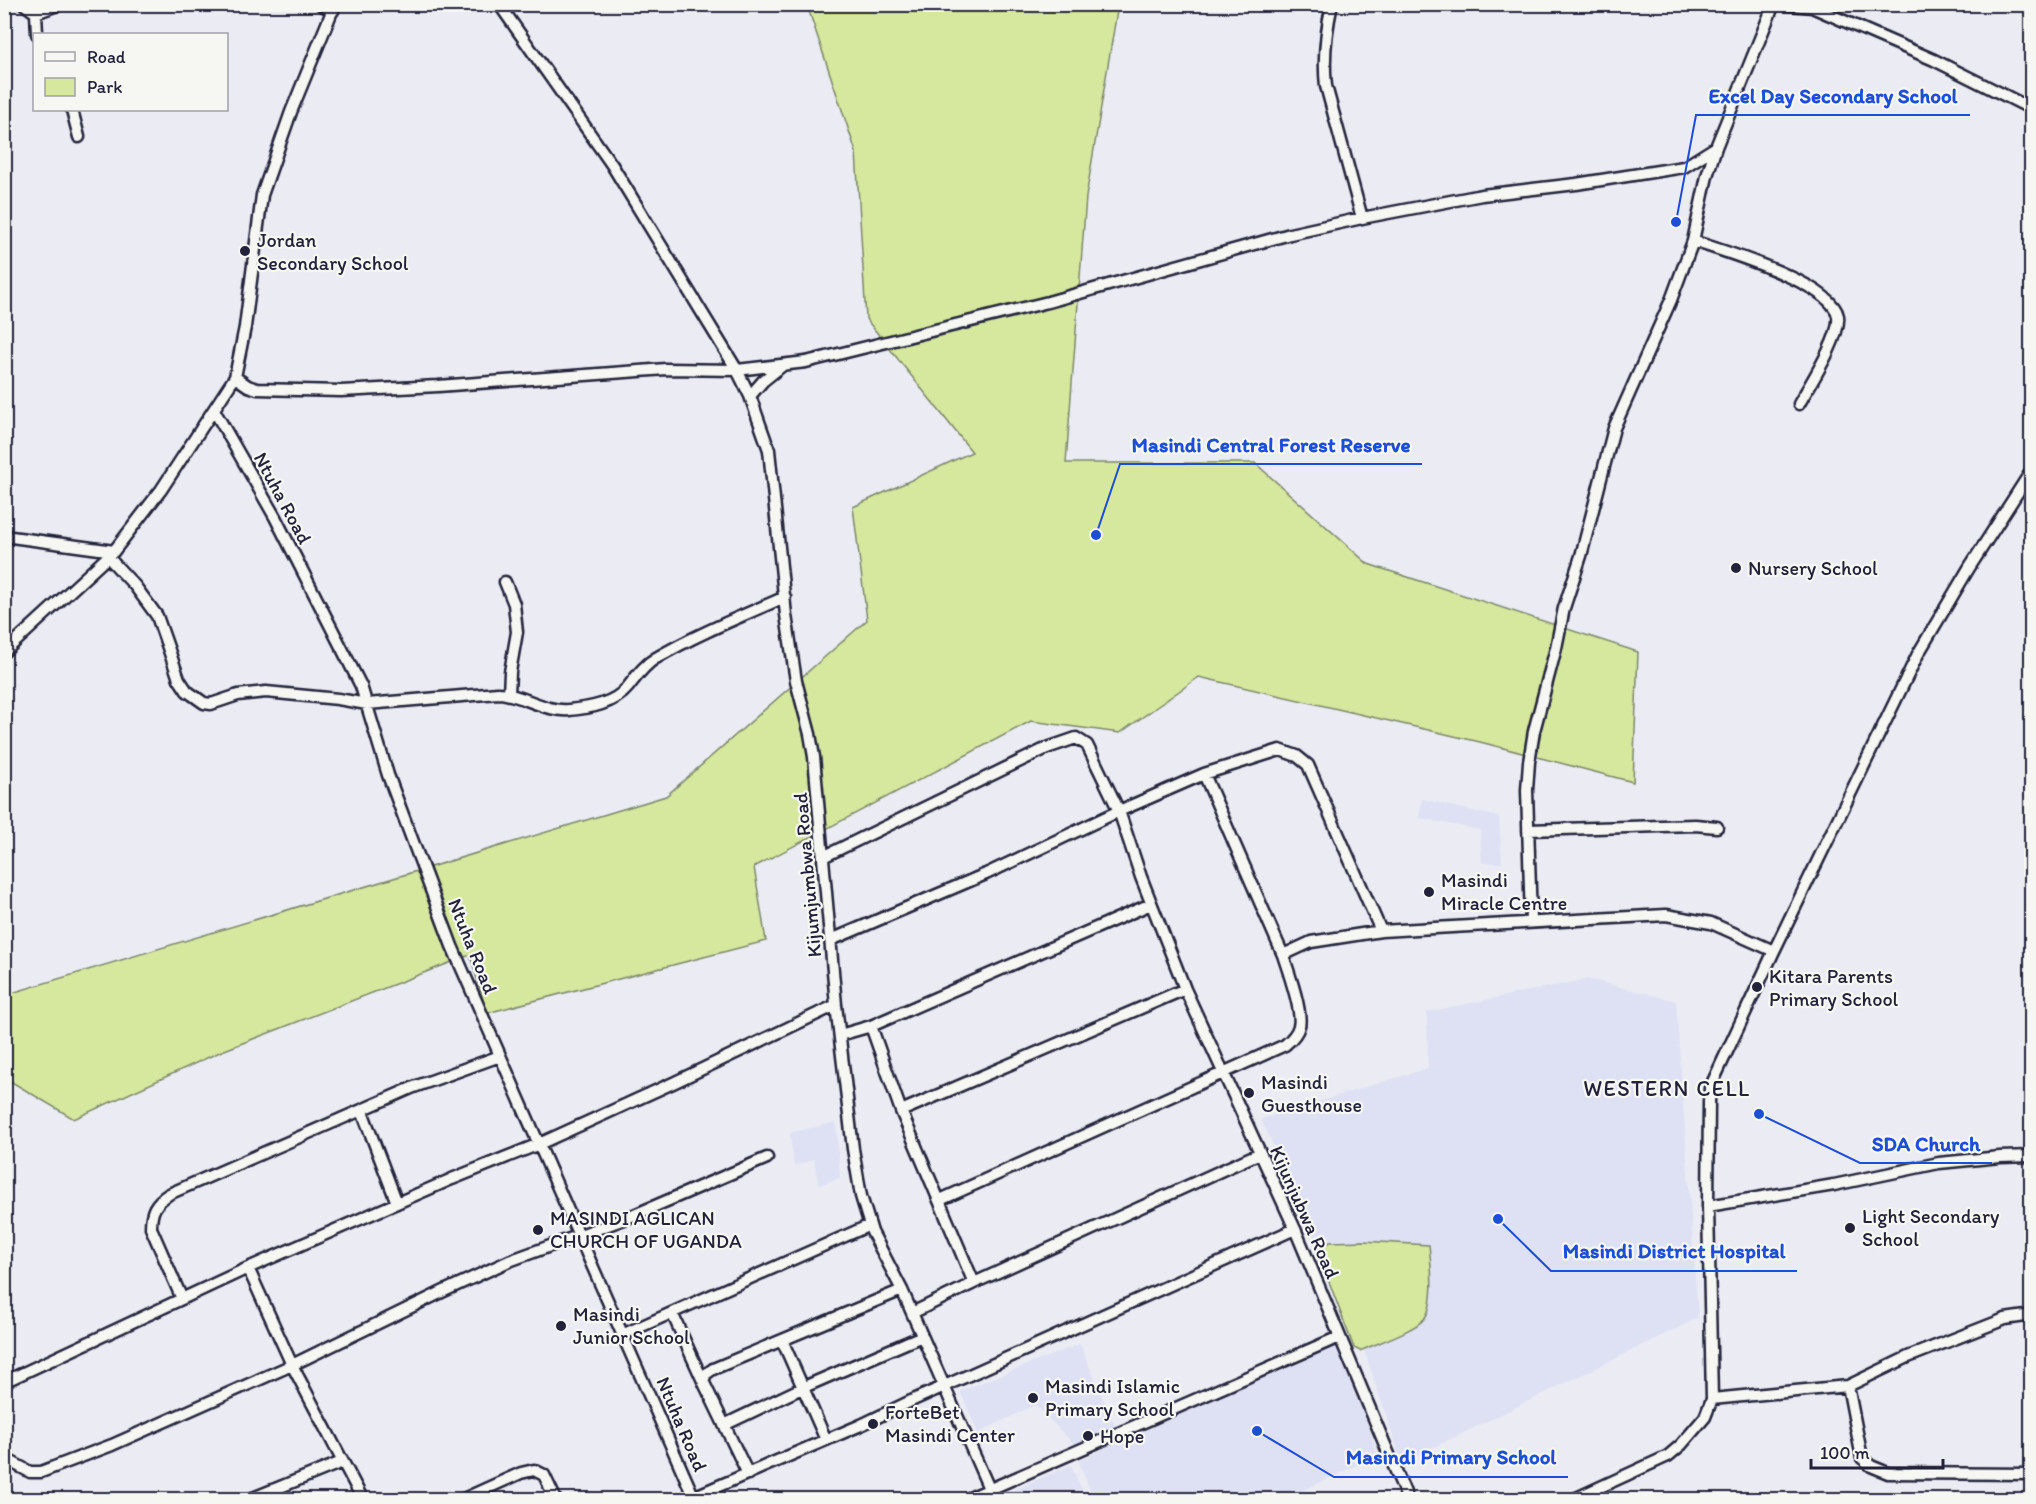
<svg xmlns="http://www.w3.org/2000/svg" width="2036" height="1504" font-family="Itim,sans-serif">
  <rect width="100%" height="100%" fill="#ebecf3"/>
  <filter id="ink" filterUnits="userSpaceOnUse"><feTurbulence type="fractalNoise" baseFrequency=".0167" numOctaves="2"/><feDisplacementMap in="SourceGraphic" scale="12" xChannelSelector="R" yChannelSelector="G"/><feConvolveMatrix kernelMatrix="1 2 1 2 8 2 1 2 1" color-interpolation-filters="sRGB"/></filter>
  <g filter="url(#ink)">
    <path fill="#dee0f4" d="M1422,799L1499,817L1502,863H1482L1480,830L1419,818Z
      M1588,979L1676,1001L1698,1318L1402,1463L1359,1335L1261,1119L1428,1068L1427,1012Z
      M836,1122L840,1178L819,1185L814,1159L794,1166L790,1133Z
      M1340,1342L1378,1455L1283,1500L1094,1499L1078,1461Z
      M1080,1344L1116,1429L1076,1446L1035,1405L978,1433L960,1391Z
      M1071,1465L1086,1499H1001L1000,1496Z"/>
    <path fill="#d5e89d" stroke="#7c856c" stroke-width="1.5" d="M807,5H1118L1086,197L1066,463H1255L1368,564L1638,652L1633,782L1480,742L1199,677L1120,733L1031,721L754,867L766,941L487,1013L470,955L222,1051L74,1119L5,1078V995L666,796L867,620L853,507L972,452L866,319L856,152Z
      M1363,1241L1429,1245C1431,1264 1436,1304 1424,1319C1414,1331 1375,1344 1360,1351L1354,1348L1317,1250L1330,1242Z"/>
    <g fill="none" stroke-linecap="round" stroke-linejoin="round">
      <g stroke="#22223b" stroke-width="15">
        <path id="minor" d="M24,4L36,13L60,4
          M320,4L333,11
          M499,4L612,165L737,370L750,396L769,450L786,615L796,681L810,734L814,757L836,1005L853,1149L861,1196L872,1232L902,1290L994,1500
          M1332,4C1326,31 1323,59 1326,86L1362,218
          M1778,4L1812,7L1934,60L2032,109
          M36,13L37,34
          M72,110L79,137
          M1693,241C1723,251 1832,283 1838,316C1841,337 1810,384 1799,404
          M235,377L248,386L257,389L341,391L438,386L666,369L737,370L806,362L1048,302L1290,234L1362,218L1482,195L1576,184L1684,167L1716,147
          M750,396L763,381L783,365
          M214,410L275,517L361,686L388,775L452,946L695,1500
          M4,536L114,551
          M108,557L135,586L157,616L179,679L187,691L204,703L211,704L238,695L266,692L338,699L367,704L498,693C523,694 544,712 569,710C590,708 614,704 628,687C636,677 644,665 656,658C697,634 742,616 785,597
          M505,582L514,604L517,632L510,672L509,694
          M4,652L114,551L161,490L235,377L245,327L262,195L291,112L335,4
          M1204,774L1283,955
          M1528,830L1695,825L1717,827
          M823,857L1047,748L1076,738L1087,745L1119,811L1141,877L1185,989L1295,1229L1408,1500
          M1531,922L1527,790L1529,762L1534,731L1556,648L1564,608L1581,556L1614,428L1671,300L1693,241L1707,176L1716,147L1774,4
          M831,940L986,874L1119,811L1204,774L1280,750L1297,756L1308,765L1381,931
          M871,1026L901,1111L974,1283
          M840,1035L871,1026L1151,904
          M362,1111L397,1203
          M901,1111L1185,989
          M940,1200L1285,1045C1291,1040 1297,1034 1299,1026C1303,1012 1288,970 1283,955L1311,942L1381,931L1666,915L1711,923L1774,951
          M1708,1206L1834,1185L1939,1163L2000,1157L2032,1156
          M248,1268L292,1365L363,1500
          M182,1299L151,1228C151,1211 155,1203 169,1194L414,1087L500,1056
          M672,1313L703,1381
          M912,1313L974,1283L1260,1153
          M624,1334L870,1225
          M782,1340L826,1440
          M4,1382L248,1268L452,1179L539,1144L673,1083L836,1005
          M1848,1386L1862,1458L1871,1466L1888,1473L2032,1474
          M1712,1399L1848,1386L1908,1357L2005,1319L2032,1315
          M724,1425L804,1387L922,1336
          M4,1458L30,1472H41L112,1445L292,1365L442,1292L509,1261L627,1218L767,1158
          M748,1474L703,1381L706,1374L713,1369L902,1290
          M248,1500L342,1462
          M461,1500L521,1473L534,1470L544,1475L556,1500
          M686,1500L861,1425L911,1401L1295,1229
          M965,1500L1339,1337
          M1572,1500L1668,1456L1681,1445L1705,1417L1712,1399L1708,1206L1709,1102L1710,1088L1774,951L1918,654L1969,568L2032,470"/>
      </g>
      <use href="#minor" stroke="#f6f6f2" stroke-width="10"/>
    </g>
  </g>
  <g fill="#22223b" stroke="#f6f6f2" stroke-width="2">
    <circle cx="245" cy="251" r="6"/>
    <circle cx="1736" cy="568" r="6"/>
    <circle cx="1429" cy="892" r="6"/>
    <circle cx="1757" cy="987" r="6"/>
    <circle cx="1249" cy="1093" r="6"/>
    <circle cx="1850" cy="1228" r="6"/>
    <circle cx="538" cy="1230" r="6"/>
    <circle cx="561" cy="1326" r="6"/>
    <circle cx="1033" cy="1398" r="6"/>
    <circle cx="873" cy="1424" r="6"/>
    <circle cx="1088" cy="1436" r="6"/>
  </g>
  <g text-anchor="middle" stroke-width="4.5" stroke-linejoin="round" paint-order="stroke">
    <g font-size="20" fill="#22223b" stroke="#f6f6f2" text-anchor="start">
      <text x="257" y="247">Jordan<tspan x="257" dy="23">Secondary School</tspan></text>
      <text x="1748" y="575">Nursery School</text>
      <text x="1441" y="887">Masindi<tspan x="1441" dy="23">Miracle Centre</tspan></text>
      <text x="1769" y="983">Kitara Parents<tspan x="1769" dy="23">Primary School</tspan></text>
      <text x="1261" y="1089">Masindi<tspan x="1261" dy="23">Guesthouse</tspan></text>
      <text x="1862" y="1223">Light Secondary<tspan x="1862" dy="23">School</tspan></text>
      <text x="550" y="1225">MASINDI AGLICAN<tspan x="550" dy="23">CHURCH OF UGANDA</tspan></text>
      <text x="573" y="1321">Masindi<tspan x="573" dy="23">Junior School</tspan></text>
      <text x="1045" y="1393">Masindi Islamic<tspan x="1045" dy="23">Primary School</tspan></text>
      <text x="885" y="1419">ForteBet<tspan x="885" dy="23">Masindi Center</tspan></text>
      <text x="1100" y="1443">Hope</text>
    </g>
    <g font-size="20" fill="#22223b" stroke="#f6f6f2">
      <text transform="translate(283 498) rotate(62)" y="7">Ntuha Road</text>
      <text transform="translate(807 875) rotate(-95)" y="7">Kijumjumbwa Road</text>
      <text transform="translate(473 946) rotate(68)" y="7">Ntuha Road</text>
      <text transform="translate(1305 1212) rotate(66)" y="7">Kijunjubwa Road</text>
      <text transform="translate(682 1424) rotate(67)" y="7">Ntuha Road</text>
    </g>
    <g font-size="22" letter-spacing="1.5" fill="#22223b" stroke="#f6f6f2">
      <text x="1667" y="1096">WESTERN CELL</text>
    </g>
  </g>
  <path fill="none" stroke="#1d4ed8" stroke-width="2" d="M1676 222L1696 115H1970M1096 535L1120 464H1422M1759 1114L1860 1163H1992M1498 1219L1551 1271H1797M1257 1431L1334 1477H1568"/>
  <g fill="#1d4ed8" stroke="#f6f6f2" stroke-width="2">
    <circle cx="1676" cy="222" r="6"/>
    <circle cx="1096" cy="535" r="6"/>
    <circle cx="1759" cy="1114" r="6"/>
    <circle cx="1498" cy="1219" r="6"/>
    <circle cx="1257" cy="1431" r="6"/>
  </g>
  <g font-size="21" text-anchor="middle" font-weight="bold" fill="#1d4ed8" stroke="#f6f6f2" stroke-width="4.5" stroke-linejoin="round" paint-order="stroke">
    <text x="1833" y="103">Excel Day Secondary School</text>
    <text x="1271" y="452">Masindi Central Forest Reserve</text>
    <text x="1926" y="1151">SDA Church</text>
    <text x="1674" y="1258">Masindi District Hospital</text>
    <text x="1451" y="1464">Masindi Primary School</text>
  </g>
  <rect width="2036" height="1504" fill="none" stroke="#f6f6f2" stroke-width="24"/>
  <rect x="12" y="12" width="2012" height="1480" fill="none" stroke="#22223b" stroke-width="2" filter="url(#ink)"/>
  <rect x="33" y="33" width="195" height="78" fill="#f6f6f2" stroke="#a1a1a9" stroke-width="1.5"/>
  <rect x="45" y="52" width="30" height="9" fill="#f6f6f2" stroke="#a1a1a9" stroke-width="1.5"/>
  <text x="87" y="63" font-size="18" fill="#22223b">Road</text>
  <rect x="45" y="78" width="30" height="18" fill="#d5e89d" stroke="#a1a1a9" stroke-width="1.5"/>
  <text x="87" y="93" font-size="18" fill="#22223b">Park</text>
  <path d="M1811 1459v9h132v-9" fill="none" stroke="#22223b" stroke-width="3"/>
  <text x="1820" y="1459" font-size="18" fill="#22223b" stroke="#f6f6f2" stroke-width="4.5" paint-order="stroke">100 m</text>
</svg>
